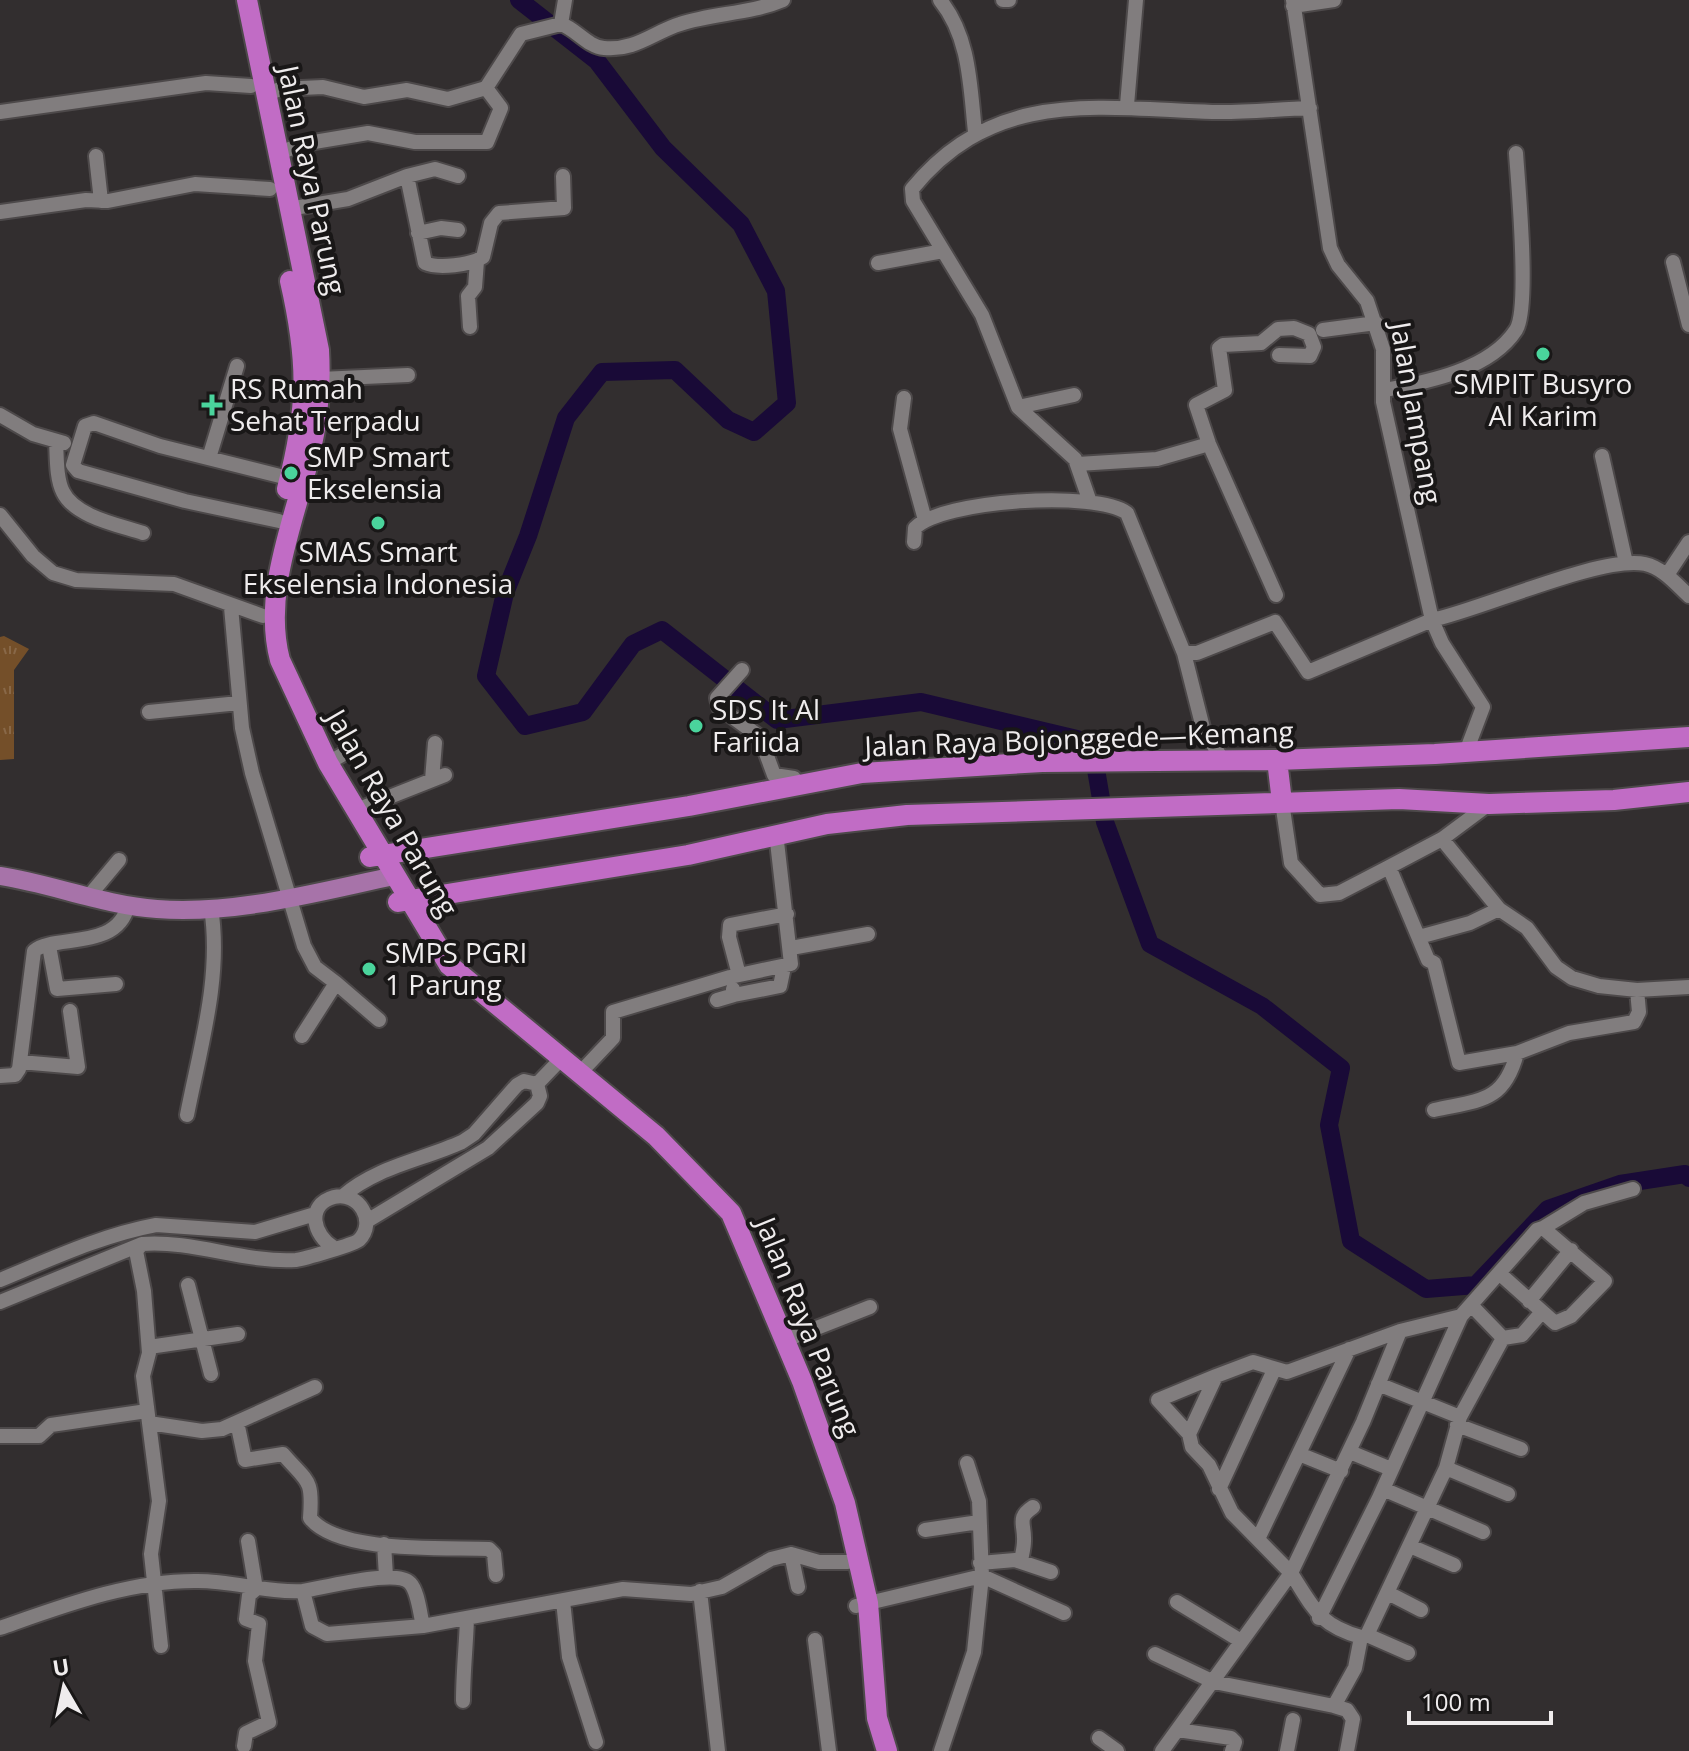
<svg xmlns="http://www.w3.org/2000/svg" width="1689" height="1751" font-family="'Open Sans',sans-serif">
  <defs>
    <pattern id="park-tufts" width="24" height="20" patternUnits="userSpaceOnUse" patternTransform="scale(2)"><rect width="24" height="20" fill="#744f29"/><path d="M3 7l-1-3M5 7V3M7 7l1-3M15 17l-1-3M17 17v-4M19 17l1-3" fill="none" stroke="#886848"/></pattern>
  </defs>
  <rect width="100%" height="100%" fill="#322e2f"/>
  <path fill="url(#park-tufts)" d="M4,636L29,649L14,670V759L0,760V637Z"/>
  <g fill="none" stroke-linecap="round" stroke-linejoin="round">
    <path stroke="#190a37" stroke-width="18" d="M519,0L597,61L663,148L741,224L776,291L787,403L754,432L728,420L675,370L602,372L566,418L528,536L505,593L486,676L525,726L583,712L633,644L662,630L777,720L921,702L1077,739L1093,752L1105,822L1150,944L1262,1006L1341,1068L1329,1125L1351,1241L1426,1289L1476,1285L1548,1209L1620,1184L1685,1174L1689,1178"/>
    <g stroke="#4d494a" stroke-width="18">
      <path id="minor" d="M940,0C970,37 970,86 975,132
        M1003,0H1009
        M1293,0L1330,248L1338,265L1367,301L1383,349V402L1432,620C1483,609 1602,555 1645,564C1663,568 1676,584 1689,596
        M1293,6L1334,0
        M561,24L565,0
        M265,95L280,89L323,87L364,97L407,90L448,99L486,88L521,34L561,24C576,29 588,47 604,48C635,51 654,32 680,24C713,13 750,14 783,0
        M1127,105L1136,0
        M0,112L206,83L251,86
        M277,154L302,144L368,133L415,142H487L501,108L486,88
        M96,156L101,201
        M407,176L435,169L458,176
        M288,209L348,199L407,176L425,263C438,269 471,265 483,257L491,223L499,213L564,208L563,176
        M0,212L86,200L108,201L195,184L270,189
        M418,233L441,228L458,230
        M1673,262L1689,325
        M878,263L943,251
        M470,327L468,296L475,287L477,261
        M1323,330L1376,323
        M320,379L408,375
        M1385,390C1427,382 1490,370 1516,330C1530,308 1518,184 1516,153
        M904,398L900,429L925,520
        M1018,407L1074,395
        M0,415L33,434L64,443
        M56,441C57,457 56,478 63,492C75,517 119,525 143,533
        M1602,456L1626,563
        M209,458L237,366
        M1078,464L1157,459L1209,444
        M1090,502L1075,459L1018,407L982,315L913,201L912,189C994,88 1097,108 1212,112C1244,113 1277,109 1310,108
        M0,515L33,556L53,573L76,580L174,584L263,616
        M279,521L185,501L78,471L73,465L85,426L94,423L160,446L296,480
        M914,542L915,528C941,500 1096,490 1127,513L1184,653H1197L1275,622L1308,672L1432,620L1442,643L1483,707L1469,744
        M1667,575L1689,542
        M1276,595L1209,444L1196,405L1225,390L1219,348L1223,345L1261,343L1278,329L1294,328L1309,334L1314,347L1310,356L1279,355
        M231,607L242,728L252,773L304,946L315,967L336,983L302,1036
        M1184,653L1203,728L1223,761
        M742,670L717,698L719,707L760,737L774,775L794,778L797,784
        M149,712L239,703
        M328,763L347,752
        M432,780L435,743
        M1282,802L1291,863L1320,895L1339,893L1389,867
        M1489,804L1442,839L1389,867L1428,960L1434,963L1459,1063L1517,1053L1569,1033L1634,1022L1639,1012L1637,990
        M354,811L445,775
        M1442,839L1499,909L1527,928L1556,967L1572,978L1599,986L1637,990L1689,987
        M89,896L119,860
        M1419,937L1470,923L1499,909
        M49,946L57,989L116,984
        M791,948L868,934
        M739,975L729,937L730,925L787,914
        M336,983L379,1020
        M734,995L780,986L784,967
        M717,1000L734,995L733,989
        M20,1062L78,1067L70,1011
        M579,1074L613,1038V1012L730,977L791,964L776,833
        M0,1076L15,1075L19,1069L34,951C54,934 118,951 128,905
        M537,1084L562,1058
        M1434,1110C1479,1100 1504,1103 1517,1053
        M187,1115C200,1048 222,976 211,908
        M343,1196C376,1167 422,1160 462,1142L474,1134L517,1085L524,1081L537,1084
        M367,1221L488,1148L537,1103L540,1096L537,1084
        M1543,1228L1584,1203L1633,1189
        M142,1244L136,1251L144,1291L149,1353L143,1376L159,1501L151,1554L161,1646
        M0,1280C51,1259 102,1235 156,1225L255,1232L315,1214
        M188,1285L211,1374
        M1529,1301L1571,1250
        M0,1302L142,1244C194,1240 244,1263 296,1260C304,1259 355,1244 359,1240C377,1222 359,1191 334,1197C305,1205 314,1236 333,1247
        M1503,1338L1522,1335L1541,1313
        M786,1340L870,1307
        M149,1347L238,1334
        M1378,1384L1460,1417
        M237,1422L245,1460L283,1454C308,1483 313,1478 310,1518C338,1554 446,1547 489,1549L494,1554L496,1575
        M149,1423L202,1431L222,1429L315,1387
        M1457,1425L1521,1449
        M1189,1434L1158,1400L1216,1376
        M0,1436H39L51,1425L147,1411
        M1350,1452L1391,1469
        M1299,1454L1341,1471
        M1446,1468L1508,1494
        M1219,1489L1274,1370
        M1383,1489L1483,1532
        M925,1530L979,1522
        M1258,1539L1349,1349
        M384,1544L386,1576
        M1410,1546L1454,1565
        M791,1554L798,1587
        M1021,1561C1022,1554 1024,1548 1024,1541C1025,1524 1016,1518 1033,1507
        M980,1563L1015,1560L1051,1572
        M303,1591C323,1588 396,1568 410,1583C418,1591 420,1614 423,1626
        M700,1591L718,1751
        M1388,1593L1421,1610
        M563,1601L569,1657L596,1742
        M1177,1602L1241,1641
        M856,1606L982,1576L979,1501L967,1463
        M1319,1618L1379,1498L1461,1316
        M0,1628C63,1606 131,1580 198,1581C234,1581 267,1593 303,1591L312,1626L327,1634L423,1626L623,1589L691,1594L722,1587L771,1559L791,1554L819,1562H848
        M1367,1635L1408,1653
        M1361,1637L1367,1635L1446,1468L1460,1417L1503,1338L1473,1307
        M815,1640L829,1751
        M1155,1654L1214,1682L1334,1706
        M463,1701C463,1673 466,1647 467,1619
        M1178,1730L1231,1738L1235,1742L1232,1751
        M1099,1738L1117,1751
        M244,1746L246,1733L269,1722L255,1661L259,1624L246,1619L249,1595L256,1589L248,1541
        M941,1751L974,1652L982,1576L1064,1613
        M1162,1751L1291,1573L1232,1513L1209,1465L1192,1447L1189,1434L1216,1376L1253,1362L1287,1372L1400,1331L1461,1316L1537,1230L1543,1228L1605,1281L1571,1316L1555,1323L1499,1273
        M1287,1751L1293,1720
        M1347,1751L1353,1719L1347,1710L1334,1706L1355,1668L1361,1637C1319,1625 1314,1609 1291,1573L1363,1422L1400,1331"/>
    </g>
    <g stroke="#4d494a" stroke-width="22">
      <path id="major" d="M0,876C52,884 103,905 157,909C235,915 318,892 394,876"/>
    </g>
    <g stroke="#4d494a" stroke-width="24">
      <path id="highway" d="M247,0L319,350C321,385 318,420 310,454C295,520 262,592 280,660L328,763L449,965L656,1136L731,1213L802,1381L845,1503L868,1603L877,1718L887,1751
        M287,489C308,407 309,364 290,281
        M1277,760L1282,802
        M370,857L689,806L862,773L1042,762L1277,760L1435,754L1689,737
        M398,902L688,855L827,824L907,815L1399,799L1489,804L1614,800L1689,792"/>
    </g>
    <use href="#minor" stroke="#817d7e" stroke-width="14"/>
    <use href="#major" stroke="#a773a9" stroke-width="18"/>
    <use href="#highway" stroke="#c16cc5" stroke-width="20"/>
  </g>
  <g fill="#4ad49c" stroke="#191717" stroke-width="3">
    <circle cx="1543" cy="354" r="8"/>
    <path d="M208 393h8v8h8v8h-8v8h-8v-8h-8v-8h8z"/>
    <circle cx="291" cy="473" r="8"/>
    <circle cx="378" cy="523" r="8"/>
    <circle cx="696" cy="726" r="8"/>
    <circle cx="369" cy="969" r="8"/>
  </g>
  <g text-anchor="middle" stroke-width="8" stroke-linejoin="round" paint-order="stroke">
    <g font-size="28" fill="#efeced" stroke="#191717">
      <text transform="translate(312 180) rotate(78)" y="10">Jalan Raya Parung</text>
      <text transform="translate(1416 413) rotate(80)" y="10">Jalan Jampang</text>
      <text transform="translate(1079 739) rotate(-2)" y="10">Jalan Raya Bojonggede—Kemang</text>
      <text transform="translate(392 813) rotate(60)" y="10">Jalan Raya Parung</text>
      <text transform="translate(808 1327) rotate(68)" y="10">Jalan Raya Parung</text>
    </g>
    <g font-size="28" fill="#efeced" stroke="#191717" text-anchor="start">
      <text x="1543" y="394" text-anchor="middle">SMPIT Busyro<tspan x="1543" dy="32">Al Karim</tspan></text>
      <text x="230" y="399">RS Rumah<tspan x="230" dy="32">Sehat Terpadu</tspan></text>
      <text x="307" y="467">SMP Smart<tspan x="307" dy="32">Ekselensia</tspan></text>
      <text x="378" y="562" text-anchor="middle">SMAS Smart<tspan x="378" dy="32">Ekselensia Indonesia</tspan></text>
      <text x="712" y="720">SDS It Al<tspan x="712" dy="32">Fariida</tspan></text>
      <text x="385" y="963">SMPS PGRI<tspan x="385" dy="32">1 Parung</tspan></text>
    </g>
  </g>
  <g transform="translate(64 1687) rotate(351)" stroke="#191717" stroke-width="6" paint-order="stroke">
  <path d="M0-6L14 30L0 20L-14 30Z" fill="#efeced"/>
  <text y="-12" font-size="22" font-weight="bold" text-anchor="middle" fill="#efeced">U</text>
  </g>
  <path d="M1409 1711v12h142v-12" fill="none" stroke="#efeced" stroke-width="4"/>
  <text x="1421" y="1711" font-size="24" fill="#efeced" stroke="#191717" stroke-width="6" paint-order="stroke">100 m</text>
</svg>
